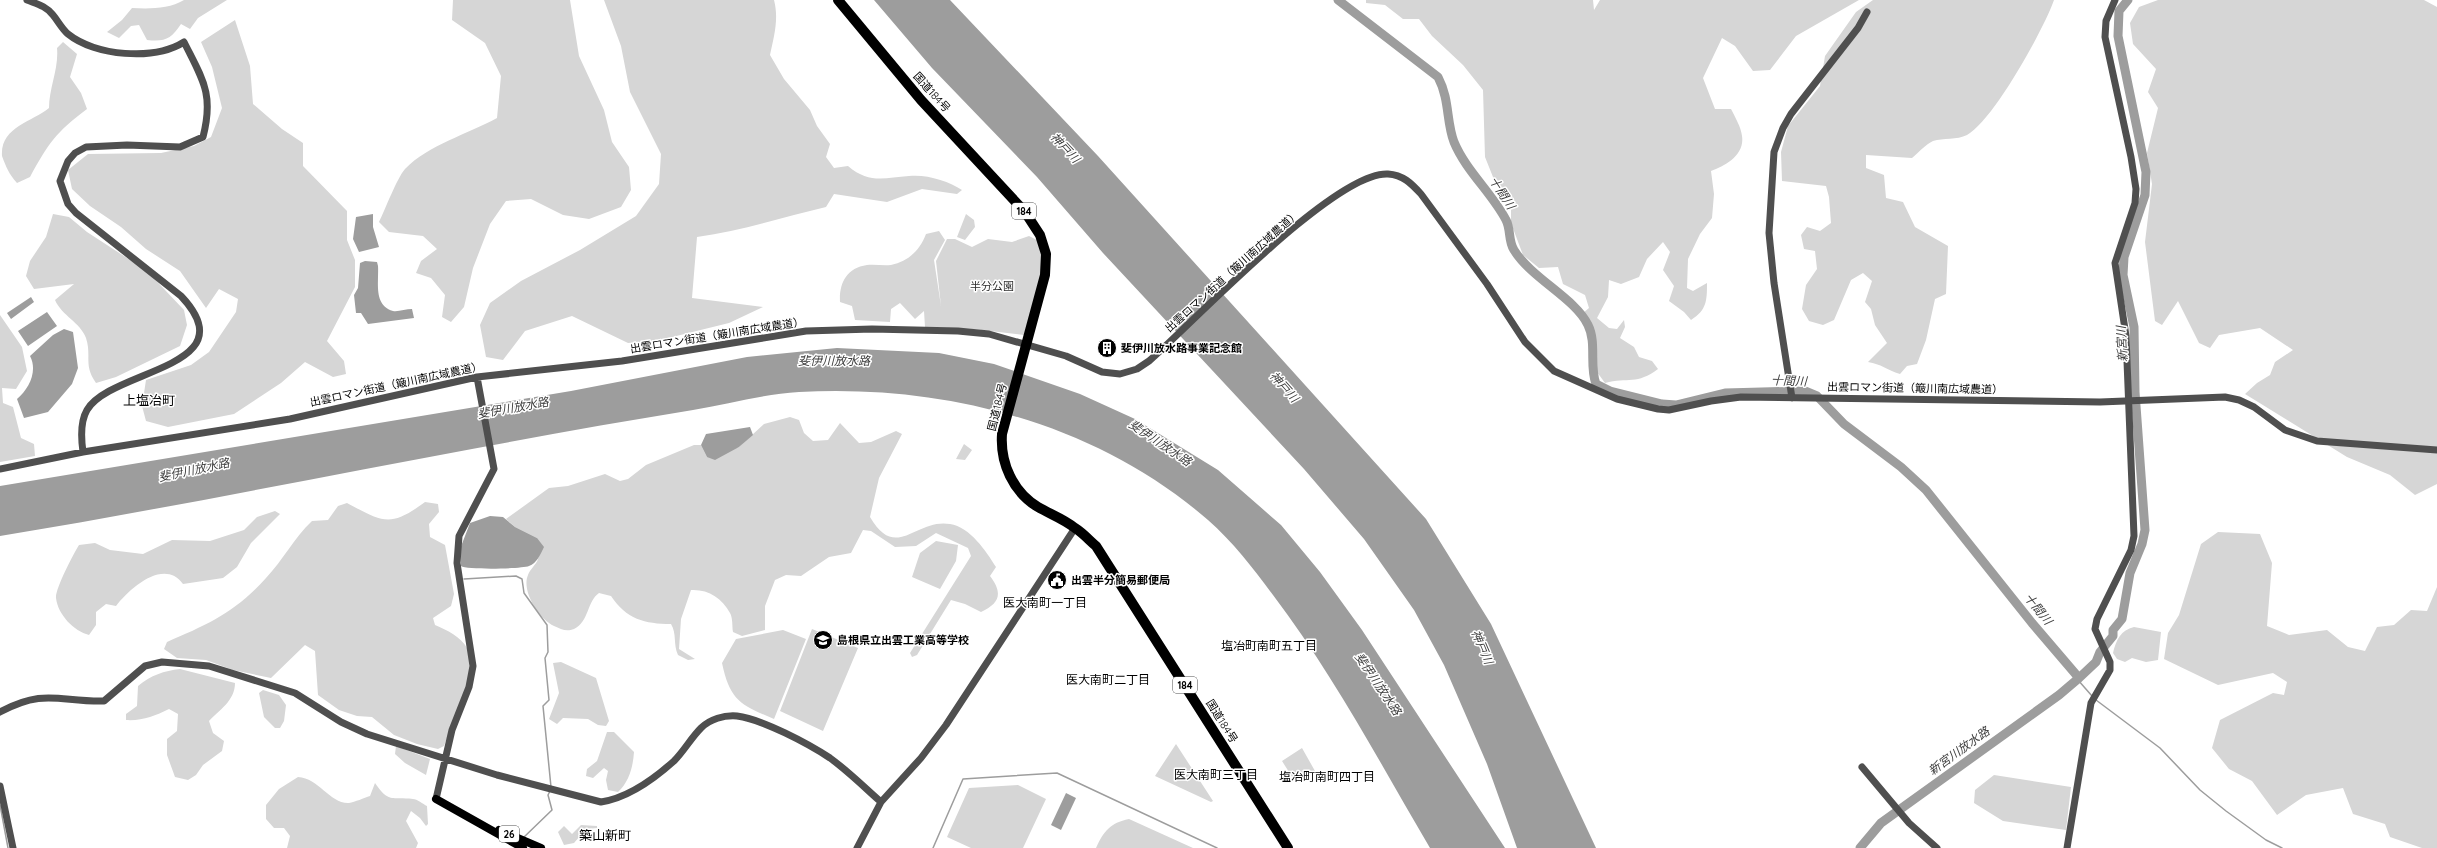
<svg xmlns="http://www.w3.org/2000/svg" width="2437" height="848" font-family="Quicksand,'Noto Sans JP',sans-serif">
  <rect width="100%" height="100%" fill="#fff"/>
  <path fill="#d6d6d6" d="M184,0H227L198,18L190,29L181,24C171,39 165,42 147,40L139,25L131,26L119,38L107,32L122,20L132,8C149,9 169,9 184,0Z
    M453,0H570L579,56L604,110L612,142L629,167L631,190L621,207L589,219L563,215L531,199L506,201L490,224L473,268L464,307L451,322L442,317L445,295L431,278L416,273L421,261L437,249L423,236L389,232L379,222C385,210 397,178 405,169C428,145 468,134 497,118L501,76L485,43L452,20Z
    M604,0H774C779,19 774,36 770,55L784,79L810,110L817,126L830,144L826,157L834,168L848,166C869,184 884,178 909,176C926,174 949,181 962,190L957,194L922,189L887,202L834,194L826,207C783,217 741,231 697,237L692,298L763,307L729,323L660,340L628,343L572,316L525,331L503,360L486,357L480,325L490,303L521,281L580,250L636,216L659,184L661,154L630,92L621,46Z
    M1366,0H1593L1594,10L1600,0H1859L1796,36L1770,70L1753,71L1735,46L1722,38L1703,78L1715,109H1731C1735,117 1741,127 1742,136C1745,155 1725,166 1711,171L1714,194L1712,218L1700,234L1688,259L1687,288L1693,291L1707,283C1707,300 1707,310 1691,320L1684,312L1669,301L1674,286L1663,270L1670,252L1663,242L1647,259L1639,277L1621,284L1609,280L1608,297L1597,318L1609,328L1617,329L1624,320L1625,327L1620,338L1634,347L1639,357L1652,361L1658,369C1637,385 1628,377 1605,383L1597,372L1592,330L1583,313L1589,308L1585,295L1563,284L1558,267L1539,268L1523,255L1511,223V206L1495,182L1485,157L1483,90L1463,65L1432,36L1419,19H1403L1385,5L1366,3Z
    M1873,0H2054C2044,29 1993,121 1967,135C1957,140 1943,138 1933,141C1926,144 1918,153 1912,158L1866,155V168L1884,175L1886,198L1903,202L1915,227L1948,246L1946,294L1935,299L1926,340L1917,364L1907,366L1900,374C1887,370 1881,364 1868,362L1887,343L1875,325L1871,309L1865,302L1872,281L1863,273L1851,280L1834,320L1823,325L1809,321L1802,309L1806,285L1817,269L1815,251L1804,249L1801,235L1807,227L1820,231L1831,223L1829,197L1826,186L1782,181L1781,152L1788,126L1820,86L1825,56L1856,12Z
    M2158,0H2424L2437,7V484L2415,495L2390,475L2347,457L2245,394L2257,383L2270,375L2275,362L2293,350L2260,328L2219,335L2210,348L2199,343L2178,301L2162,325L2155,321L2145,242L2152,184L2147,153L2158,108L2148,92L2156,69L2133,44L2130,23L2139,7Z
    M235,20L250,66L253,104L282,129L303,143V166L347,211V240L355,260V287L327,341L344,361L346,374L333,377L305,362L281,383L234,414L168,427L146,421L142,406L146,380L191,365L209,352L236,312L238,299L219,289L206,308L180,271L146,249L121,227L90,206L72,189L68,170L88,154L161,153L194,146L211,137L222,108L212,67L201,42Z
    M63,42L77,54L70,77L81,93L87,109C56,132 48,144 30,177L17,183C9,174 6,167 2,156C0,127 32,122 49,108C49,88 59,68 57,48Z
    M53,214L69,217L87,232L147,271L184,310L187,325L180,346L116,377L96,383C83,365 92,356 86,338C80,322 62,316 55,300L74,284L34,289L26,276L30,261L46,237Z
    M966,214L974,220L975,227L965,240L957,237Z
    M939,231L945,240L934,260L941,306L936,261L947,239H955L972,247L988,239L1012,242L1029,236L1039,241L1043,268L1024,335L973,329L925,327L924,311L915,319L900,303L891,309L890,322L855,320L852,306L840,302C839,284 846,268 867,265C875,264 883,266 891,265C909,261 920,250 926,234Z
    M0,315L22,347L27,371L16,389L2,388L3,403L13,407L21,438L34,444L35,456L0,462Z
    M790,417L799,420L804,433L813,441L828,440L840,423L859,443L871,442L896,431L902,434L879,478L870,517C896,562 916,518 950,524C970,527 986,551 996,567L990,576C1003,593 1000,603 981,612L965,604L951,600L917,655L912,657L910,653L971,556L968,548L936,533L916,546L895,547L871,531L863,530L851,553L829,557L801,576L786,575L775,580L765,606V630L742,636L733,632C732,627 733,618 730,613C722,598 708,589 691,590L681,619L679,649L695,659L688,660L678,655C673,644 677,634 671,624C645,624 626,619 611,596L599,593C587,601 589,622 574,629C566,632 561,629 554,626C539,619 521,591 528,575C530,569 536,565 538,559C540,554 537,544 537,538L515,527L506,519L549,488L568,486L605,474L620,481L628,479L646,465L694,445H701L707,457L739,447L764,424Z
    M964,444L972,450L965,460L956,459Z
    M425,502L438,504L439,512L429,524L430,537L445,545L454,594L451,606L433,618L435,625C447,630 461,637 467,648C479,669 452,725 444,746L438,749L417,744L394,735L372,717L357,716L339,710L318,695L315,651L305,645L271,678L233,670L206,660L177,658L164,649L167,642C207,625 236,612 266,578C283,560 294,538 312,521L328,520L338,506L347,503C383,522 390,528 425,502Z
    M275,511L280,514L251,543L237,567L223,578L183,584C164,558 130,588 116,606L106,604L96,612V625L89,635C74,631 58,615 56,598C55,589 74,553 79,545L95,543L110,550L143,554L172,540L210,541L244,530L257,517Z
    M2218,532L2260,534L2272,563L2267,626L2289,635L2327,630L2348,647L2365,651L2377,627L2394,625L2411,610L2427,611L2437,587V848H2422L2390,837L2385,824L2353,814L2343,788L2306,795L2277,815L2252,781L2229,769L2212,748L2220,720L2273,693L2284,695L2287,682L2273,673L2218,685L2164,659L2168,633L2179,615L2201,544Z
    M936,541L958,545L956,561L940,589L912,577L920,553Z
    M2134,627L2161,632L2158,660L2146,662L2132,658L2125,662L2117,659L2113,653C2116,640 2121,630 2134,627Z
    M812,629L858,648L823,731L780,711Z
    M783,630L806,639L774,719C741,705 730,701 722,663L736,639Z
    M561,662L596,678L609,721L606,726L598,725L588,719L563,718L557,724L549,719L559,693L553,663Z
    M180,669L235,683C235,701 219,710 209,721L213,733L224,741L222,751L203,765L196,775L188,780L175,777L167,755V739L177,731L178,714L169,709C155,716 142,721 126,720V714L137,706L138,686C151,675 164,671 180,669Z
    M263,690L279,695L286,705L284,721L280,728H275L264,717L259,693Z
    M607,732H614L634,752C633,767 629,782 618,792L608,790L606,780L608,771L604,768L593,778L586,776L587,769L597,761Z
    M1176,744L1213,801L1211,802L1155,776Z
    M396,746L430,759L426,775L405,763L395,754Z
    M1302,748L1315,771L1299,781L1294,780L1282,761Z
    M1994,775L2071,787L2066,830L2003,821L1974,803L1975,790Z
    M298,777C319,778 330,804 349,803C355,802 364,798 370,796L375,783C389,804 392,796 413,799C417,799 423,804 427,806L428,824L426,826L420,818L411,811L406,821L418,843L416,848H287L290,836L284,828H274L266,819V805L279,789Z
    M1018,785L1046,799L1023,848H971L947,837L969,788Z
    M1129,819L1193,848H1096C1104,831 1110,823 1129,819Z
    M581,825L597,826V828L586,829L574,843L564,845L558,832L564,826L572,834Z"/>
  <path fill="#9d9d9d" d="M874,0H950L1098,156L1426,519L1491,624L1596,848H1517L1487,764L1444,665L1414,610L1364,539L1304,469L1103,253L1037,177L932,68Z
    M373,214V227L379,247L359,252L353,239L356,217Z
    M365,261L377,262L378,266C379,282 373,305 393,311C398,312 406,309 412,309L414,318L368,324L361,313H356L354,295L358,288L360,263Z
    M31,297L34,302L11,319L7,313Z
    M47,312L57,326L28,346L18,331Z
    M64,329L73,332L78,368L72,384L48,412L24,418L17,399C29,389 38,371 30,356L53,335Z
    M837,348L939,353L994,364L1080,394L1135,419L1218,470L1281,525L1320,572L1362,630L1505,848H1430C1380,763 1333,674 1273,595C1253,568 1233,542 1208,520C1096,423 945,384 799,392C764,394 728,404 693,410C619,422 546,435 472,449C315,478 158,510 0,536V486L571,391L747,357Z
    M750,427L753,435L739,447L715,460L707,457L701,445L706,434Z
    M490,516L503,517L515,527L537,538L544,547C540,555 537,563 529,566C521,569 467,570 461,566L460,549L470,523Z
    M1066,793L1076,798L1061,830L1051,825Z"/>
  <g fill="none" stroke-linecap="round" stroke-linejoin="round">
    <path stroke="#9d9d9d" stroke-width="1.5" d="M464,579L516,576L522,579L524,593L547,625L548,652L545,658L549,700L543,706L551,787
      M2078,680L2092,696
      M2096,700L2160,748L2200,790L2226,811L2266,840L2282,848
      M0,805L8,848
      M523,838L552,810L548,795L550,791
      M933,848L963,779L1057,773L1217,848"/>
    <path stroke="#9d9d9d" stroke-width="9" d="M1338,0L1438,77C1450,100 1446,121 1454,142C1466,171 1492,193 1506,220C1511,229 1508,241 1514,250C1532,279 1575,298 1588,325C1597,343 1589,366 1596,384L1610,391L1662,404L1676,405L1725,393L1805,391L1817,396L1844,424L1901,467L1926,490L2032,623L2079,678L2059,695L1881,823L1860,848
      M2079,678L2096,662L2100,652L2113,636V630L2122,619L2130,573L2142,544L2145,530L2135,392L2134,327L2123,275L2124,257L2145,195L2146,172L2118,36L2119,11L2128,0"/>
    <path stroke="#4f4f4f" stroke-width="7" d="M27,0C37,4 46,6 53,15C58,21 62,29 68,34C95,56 154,61 184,42C203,80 214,94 203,137L180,147L127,145L86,147L75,153L68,161L60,181L68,204L76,213L181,296C249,368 111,369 87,410C80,422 81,438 83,452
      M1792,398L1774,283L1769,233L1774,152L1783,128L1791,114L1858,28L1867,12
      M0,469L83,452L290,419L477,377L622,361L806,331L872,329L958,331L989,334L1066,356L1102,372L1120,374L1137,369L1149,361C1193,323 1335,171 1388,174C1403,175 1411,183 1421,194L1487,284L1525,342L1554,371L1617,399L1658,409L1669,410L1711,401L1741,397L2100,402L2225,397L2239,400L2254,407L2285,430L2317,441L2437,450
      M0,712C45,688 59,702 104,701L145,666L162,662L209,666L295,693L341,722L367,734L497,775L601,802C628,798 654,779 674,761C684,751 691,738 701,728C710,719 724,715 737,716C762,719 809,744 830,758C848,771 864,787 881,802
      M1862,767L1909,823L1937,848
      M0,786L13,848
      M436,799L452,730L469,687L473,666L457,563L459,536L494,469L477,377
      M857,848L881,802L921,758L946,725L1075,528
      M2067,848L2091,703L2110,670V662L2095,629L2097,619L2131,550L2134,536L2126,336L2115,263L2135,203L2136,189L2131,157L2105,37L2106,21L2115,0"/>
    <path stroke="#000" stroke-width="8" d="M436,799L523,848
      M499,830L541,848"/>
    <path stroke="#000" stroke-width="10" d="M838,0L921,100L1025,212L1040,235L1046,254L1045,275L1002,434C1000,463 1013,492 1038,507C1050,514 1064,519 1075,528C1083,533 1089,540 1096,546L1288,848"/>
  </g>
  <defs>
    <g id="building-disc" transform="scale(1)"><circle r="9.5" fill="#000" stroke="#fff"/><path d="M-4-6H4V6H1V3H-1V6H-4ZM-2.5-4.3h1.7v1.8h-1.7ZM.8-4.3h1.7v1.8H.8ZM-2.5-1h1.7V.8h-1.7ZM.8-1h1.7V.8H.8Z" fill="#fff"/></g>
    <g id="civic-disc" transform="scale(1)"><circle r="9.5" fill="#000" stroke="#fff"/><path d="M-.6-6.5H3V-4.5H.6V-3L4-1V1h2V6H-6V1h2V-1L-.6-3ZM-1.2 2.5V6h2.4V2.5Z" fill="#fff"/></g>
    <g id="school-disc" transform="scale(1)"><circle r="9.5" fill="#000" stroke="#fff"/><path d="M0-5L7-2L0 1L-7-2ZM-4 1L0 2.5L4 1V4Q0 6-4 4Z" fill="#fff"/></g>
  </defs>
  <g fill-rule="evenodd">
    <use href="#building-disc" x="1107" y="348"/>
    <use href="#civic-disc" x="1057" y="580"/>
    <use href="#school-disc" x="823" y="640"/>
  </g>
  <g text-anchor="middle" stroke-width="3" stroke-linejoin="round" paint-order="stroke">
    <g fill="#fff" stroke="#4c4c4c" stroke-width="1">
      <rect x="1012" y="203" width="24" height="16" rx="3"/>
      <rect x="1173" y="677" width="24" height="16" rx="3"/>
      <rect x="499" y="826" width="20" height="16" rx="3"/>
    </g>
    <g font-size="10" font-weight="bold" fill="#000">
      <text x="1024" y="215">184</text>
      <text x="1185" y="689">184</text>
      <text x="509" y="838">26</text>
    </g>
    <g font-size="11" fill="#000" stroke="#fff">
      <text transform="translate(932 92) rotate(48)" y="4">国道184号</text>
      <text transform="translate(1232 271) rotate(-42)" y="4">出雲ロマン街道（簸川南広域農道）</text>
      <text transform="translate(717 335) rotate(-9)" y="4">出雲ロマン街道（簸川南広域農道）</text>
      <text transform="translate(396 384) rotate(-12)" y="4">出雲ロマン街道（簸川南広域農道）</text>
      <text transform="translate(1915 388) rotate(1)" y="4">出雲ロマン街道（簸川南広域農道）</text>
      <text transform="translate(997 407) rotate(-76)" y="4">国道184号</text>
      <text transform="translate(1222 721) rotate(58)" y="4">国道184号</text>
    </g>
    <g font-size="11" fill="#2d2d2d" stroke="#fff">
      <text x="992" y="290">半分公園</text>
    </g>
    <g font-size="11" font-weight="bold" fill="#000" stroke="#fff" text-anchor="start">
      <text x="1121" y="352">斐伊川放水路事業記念館</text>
      <text x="1071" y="584">出雲半分簡易郵便局</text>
      <text x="837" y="644">島根県立出雲工業高等学校</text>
    </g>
    <g font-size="12" font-style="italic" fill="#3e3e3e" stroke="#fff">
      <text transform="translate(1065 148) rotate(47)" y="4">神戸川</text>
      <text transform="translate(1502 193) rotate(57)" y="4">十間川</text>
      <text transform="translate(2122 344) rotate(-93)" y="4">新宮川</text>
      <text x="834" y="365">斐伊川放水路</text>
      <text transform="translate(1789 381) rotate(2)" y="4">十間川</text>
      <text transform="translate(1284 387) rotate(48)" y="4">神戸川</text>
      <text transform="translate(513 408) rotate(-10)" y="4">斐伊川放水路</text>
      <text transform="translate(1160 443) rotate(34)" y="4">斐伊川放水路</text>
      <text transform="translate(194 470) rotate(-12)" y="4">斐伊川放水路</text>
      <text transform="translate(2038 609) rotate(51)" y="4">十間川</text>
      <text transform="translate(1482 647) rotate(67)" y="4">神戸川</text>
      <text transform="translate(1378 684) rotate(56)" y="4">斐伊川放水路</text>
      <text transform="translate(1959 751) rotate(-36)" y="4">新宮川放水路</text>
    </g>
    <g font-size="12" fill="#000" stroke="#fff">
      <text x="1045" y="607">医大南町一丁目</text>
      <text x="1269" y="650">塩冶町南町五丁目</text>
      <text x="1108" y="684">医大南町二丁目</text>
      <text x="1216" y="779">医大南町三丁目</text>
      <text x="1327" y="781">塩冶町南町四丁目</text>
    </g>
    <g font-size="13" fill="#000" stroke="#fff">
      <text x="149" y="405">上塩冶町</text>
      <text x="605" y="840">築山新町</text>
    </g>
  </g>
</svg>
